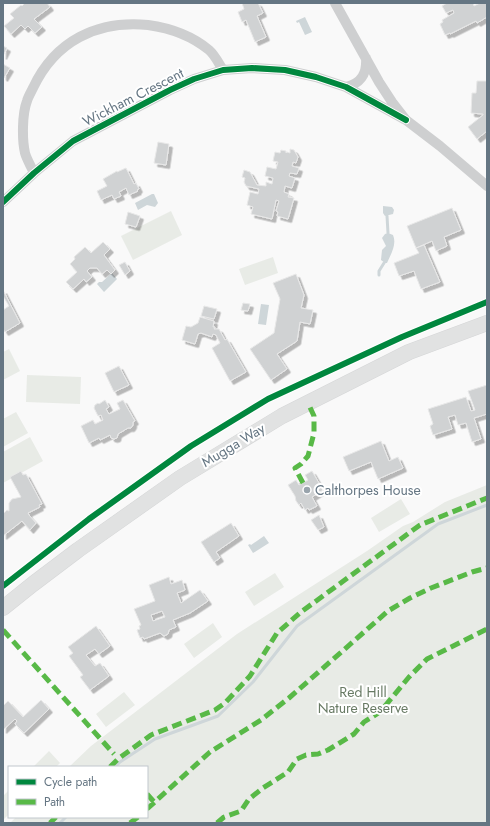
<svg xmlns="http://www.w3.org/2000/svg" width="490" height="826" font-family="Jost,sans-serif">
  <defs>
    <filter id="shadow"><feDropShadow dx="3.5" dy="3.5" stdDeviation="0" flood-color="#0004"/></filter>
  </defs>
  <rect width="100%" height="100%" fill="#f9f9f9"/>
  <path fill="#e8ebe6" d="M171,211L182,235L133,260L121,236Z
    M273,257L278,273L245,285L239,269Z
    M9,349L20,371L3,380V352Z
    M27,375L81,377L80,404L26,402Z
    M16,412L28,433L3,447V419Z
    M30,437L43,461L3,483V452Z
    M487,485V823H10L16,817H147V767H69L91,746L237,634L367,551L403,526L413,522L445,502Z
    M401,499L410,514L379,532L371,518Z
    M275,573L284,587L254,606L245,592Z
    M213,623L222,637L194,658L184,644Z
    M124,692L135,705L106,727L96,714Z
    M49,751L60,763L56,767H33Z
    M8,791L9,814L3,820V796Z"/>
  <path fill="#ced6d9" d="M305,17L312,32L305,35L299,22L297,23L296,21Z
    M152,194H154L158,203L155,207L147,205L138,210L135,203Z
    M383,206L392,207L394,210L393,214L385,216L383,213Z
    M388,233L393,235C397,244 391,254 387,263H385L381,260L382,250L386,246L382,238L385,234Z
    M112,273L117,279L104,292L97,284L99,282H102Z
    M261,304L269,305L266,325L258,324Z
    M264,536L269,543L253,553L248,545L250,544L251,545Z"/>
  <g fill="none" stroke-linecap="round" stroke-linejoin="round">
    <path stroke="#ced6d9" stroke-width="3" d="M387,216L388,233
      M379,275V271L384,263
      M115,767L120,762L155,739L218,716L253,682L297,626L438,524L487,505
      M60,823L66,817"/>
  </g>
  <path fill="#d0d2d3" stroke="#e8e8e8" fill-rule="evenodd" filter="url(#shadow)" d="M25,3H47L50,7L34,19L42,27L35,33L28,26L25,29L21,25L11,34L4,26L14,18L10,14L21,5L22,6Z
    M242,3H258L263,13L257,16L266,37L255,42L246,20L242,22L238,12L244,9Z
    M447,3H473L474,6L480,3H487V17L477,23L476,21L450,34V33L445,35L440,24L443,22L442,20L454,13L453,10L446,13L442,6Z
    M3,46L7,48L3,56Z
    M3,64L10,68L4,78L3,77Z
    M477,81H487V131L477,139L468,127L483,115V114L471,113L472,93H476Z
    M158,142L169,144L166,165L154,163Z
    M290,149L294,150L298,157L296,163L293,162L292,166L299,168L297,174L290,173L289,176L295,178L292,188L285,186L284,192L289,194L288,197L294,198L288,219L277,216L278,212L276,211L279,201L276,200L272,219L251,214L253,207L247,205L250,192L258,194L259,189L246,186L244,182L245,178L242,177L244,170L250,172L257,185L266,186V182L272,184L273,178L265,176L267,167L276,169L278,162L273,161L275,152L280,153L281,150L286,151V153L287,152L290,153Z
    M126,168L134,184L136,183L139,189L137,190L138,191L129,195L126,188L119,192L121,196L114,199L112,195L101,200L97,191L107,186L103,179L117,171V172Z
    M452,208L461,230L444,237L447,246L436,251L432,241L416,248L407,226Z
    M128,212L140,216L136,227L125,224Z
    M103,242L110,249L104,255L115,270L111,274L107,270L102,274L97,268H90L87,271L92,277L86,282L84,279L73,289L66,282L77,272L70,264L75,259L74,257L85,247L91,253Z
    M424,245L440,282L421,289L414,271L399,276L394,263L419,253L416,248Z
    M125,262L130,271L125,275L119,265Z
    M296,274L304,295L301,308L313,310L310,324L300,322L297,341L277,354L287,369L271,380L250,349L274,333L280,299L273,283Z
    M3,290L20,323L5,332L3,329V310L9,306L3,296Z
    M243,303L250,304L248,311L241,310Z
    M204,306L217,309L214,319L201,316Z
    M200,317L214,321L213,327H215L214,329H219L225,340L227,339L246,372L230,381L212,348L220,343L216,335L213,334L212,337L201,333L198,334L195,344L182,340L186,326L191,327L198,323Z
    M119,366L129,385L114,392L105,373Z
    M487,385V414L474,418L481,439L472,442L466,423L458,425L455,415L448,417L452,429L433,435L430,426L433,424L428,409L466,397L471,411L475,410L468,391Z
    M105,400L109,407L106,409L109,414L120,409L117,403L123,400L135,421L133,422V425L131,428H128L118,434L117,438L114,439L111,438L110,435L100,440L99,438L89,443L81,426L93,420L95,424L103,420L101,415L98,416L94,408L95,405L98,403L99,404Z
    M381,441L389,461L398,457L403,468L378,479L371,462L349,471L343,457Z
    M21,471L23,475L26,474L42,504L39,505L40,507L28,513L29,515L36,523L30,530L22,521L3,536V514L7,510L9,511V503L12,499L21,497L10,477Z
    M312,471L323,490L312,497L317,506L309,510L308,508L305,510L301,503L299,505L296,501L295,496L288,485L296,480L299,485L308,480L305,475Z
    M319,515L324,527L318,530L311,520Z
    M231,523L239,536L216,552L220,558L214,562L201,542Z
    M169,577L171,584L182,580L185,590L177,593L181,603L200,590L208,601L190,613L173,620L176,627L169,630L168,634L164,636L160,633L144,639L143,637L140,638L137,630L140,629L139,626L141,625L134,609L155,601L149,585ZM162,611L165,617L153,621L151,615Z
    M96,626L110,646L99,654L95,649L86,655L95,666L100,663L109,676L90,690L80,677L83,675L69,656L73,653L68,647Z
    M41,700L49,709L24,733L15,724L17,721L15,719L3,730V706L8,701L23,717Z"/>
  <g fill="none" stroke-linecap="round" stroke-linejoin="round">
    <g stroke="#d5d6d7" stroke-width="16">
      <path id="secondary" d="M3,608L33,584L78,550L180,478L282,416L409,352L487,323"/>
    </g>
    <path stroke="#cecfd0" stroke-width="10" d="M335,3L379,82L392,102L406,120L440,146L487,186
      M346,87C362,83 367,73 366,58
      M34,173C31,166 27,160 25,153C22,140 22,114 27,101C28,97 31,92 33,88C55,41 97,20 148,25C170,28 192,36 209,50C215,55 219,64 223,70
      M3,202L34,173L73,141L170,90L194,79L223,70L252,68L285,70L316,77L346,87L406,120"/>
    <use href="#secondary" stroke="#e1e2e2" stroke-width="15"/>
    <path stroke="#58b947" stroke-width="5" stroke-dasharray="10 5" stroke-linecap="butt" d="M303,483L295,468L301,464L308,456L314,433V416L308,403
      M3,630L114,754
      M110,767L118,759L151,735L215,710L225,703L250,676L277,633L301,612L420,525L487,498
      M147,794L155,803
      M147,809L210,752L261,720L289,698L388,611L410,598L431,588L472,572L487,568
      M50,823L56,817
      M130,823L138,817
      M217,823L224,817L241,811L249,799L263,788L288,772L297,759L306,755L318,754L328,750L354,734L364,722L380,712L409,677L427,659L487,629"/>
    <g stroke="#fff" stroke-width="8">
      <path id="cycleway" d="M3,202L34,173L73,141L170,90L194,79L223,70L252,68L285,70L316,77L346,87L406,120
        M3,586L89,519L191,446L268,399L402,337L487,302"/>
    </g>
    <use href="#cycleway" stroke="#00873e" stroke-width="6"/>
  </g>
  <circle fill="#99a4ac" stroke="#fff" stroke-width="1.5" cx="307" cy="490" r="4"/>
  <g text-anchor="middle" stroke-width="4" stroke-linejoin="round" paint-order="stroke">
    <g font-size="14" fill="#657683" stroke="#fff">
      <text transform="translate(133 97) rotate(-27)" y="5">Wickham Crescent</text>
      <text transform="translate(233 445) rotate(-31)" y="5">Mugga Way</text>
    </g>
    <g font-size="14" fill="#657683" stroke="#fff" text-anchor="start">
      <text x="315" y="495">Calthorpes House</text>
    </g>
    <g font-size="14" fill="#687a64" stroke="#fff">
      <text x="363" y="697">Red Hill<tspan x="363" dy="16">Nature Reserve</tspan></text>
    </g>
  </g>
  <rect width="490" height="826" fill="none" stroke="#657683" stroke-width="8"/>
  <rect x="8" y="766" width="140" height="52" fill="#ffffff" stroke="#c1c8cd"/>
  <rect x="16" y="779" width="20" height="6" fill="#00873e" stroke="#c1c8cd"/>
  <text x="44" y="786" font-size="12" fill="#657683">Cycle path</text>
  <rect x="16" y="799" width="20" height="6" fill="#58b947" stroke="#c1c8cd"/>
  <text x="44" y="806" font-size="12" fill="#657683">Path</text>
</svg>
